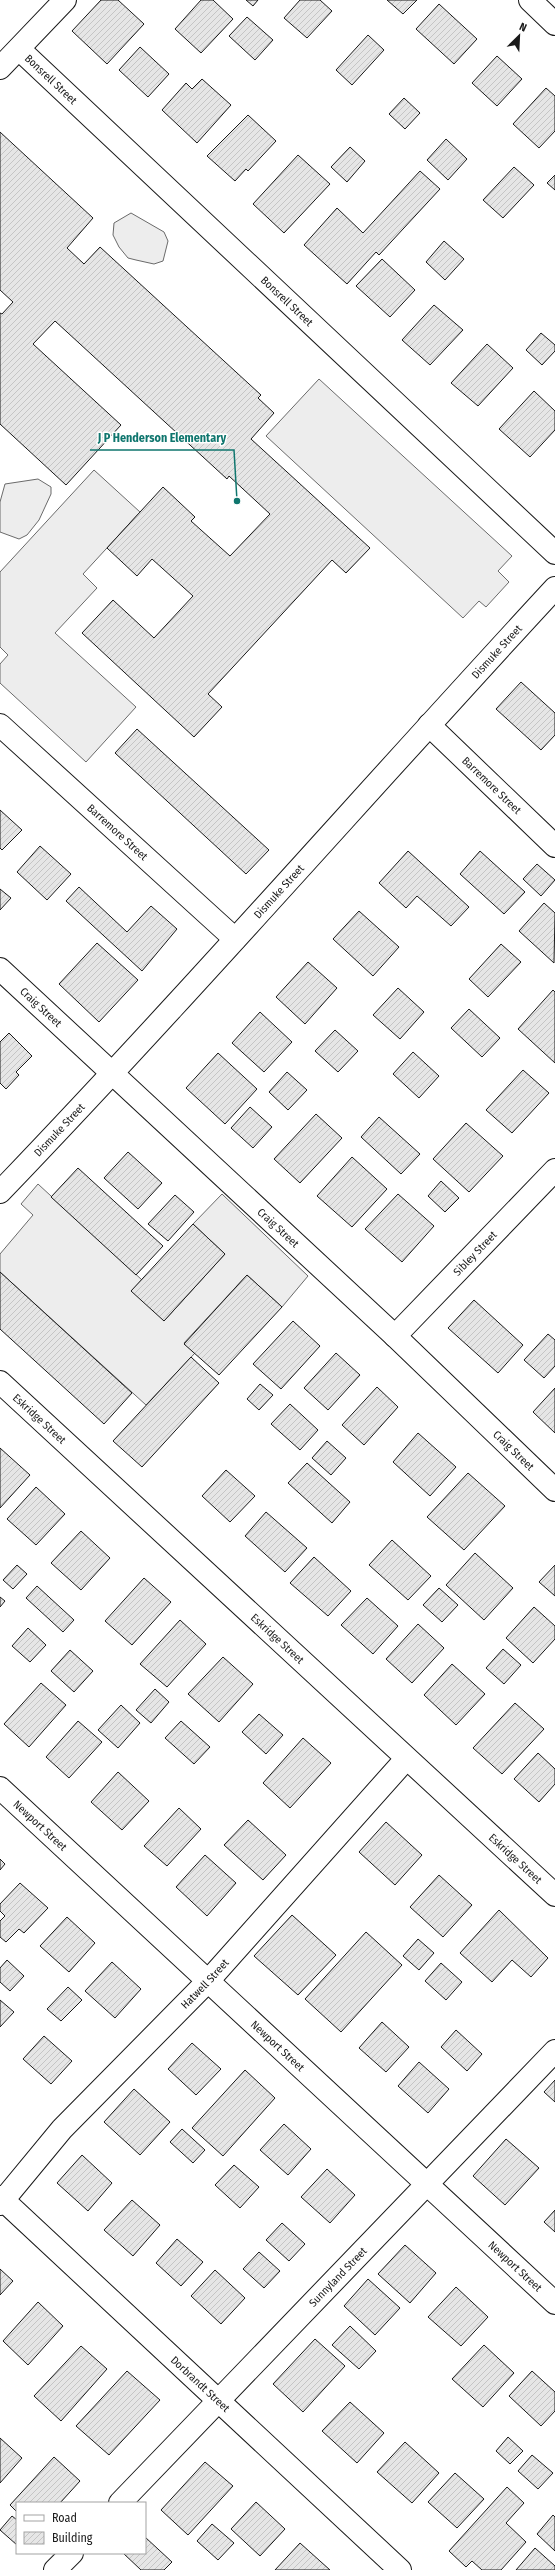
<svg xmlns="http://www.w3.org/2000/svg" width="555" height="2570" font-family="'Fira Sans Condensed',sans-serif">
  <defs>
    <pattern id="building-hatch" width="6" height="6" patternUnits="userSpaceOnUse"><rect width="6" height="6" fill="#e6e6e6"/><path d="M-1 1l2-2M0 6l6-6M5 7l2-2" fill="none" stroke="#c5c5c5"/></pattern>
  </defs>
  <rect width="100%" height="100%" fill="#fff"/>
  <path fill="#ededed" stroke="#6a6a6a" d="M131,213L164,232L168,241L163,261L154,264L136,260L128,258L119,247L113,235L114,223Z
    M319,379L512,556L498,571L509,582L486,607L479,601L463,618L266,436Z
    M94,470L140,512L83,574L97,588L55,633L136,707L86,762L0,683V664L8,655L0,647V572Z
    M38,479L51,487V494L39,520L27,535L19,539L0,532V502L5,484Z
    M38,1184L142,1280L164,1321L225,1254L193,1224L222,1194L308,1276L282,1307L247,1275L184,1343L195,1353L146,1405L0,1272V1254L33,1215L21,1204Z"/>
  <path fill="url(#building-hatch)" stroke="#1a1a1a" d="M101,0H118L144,24L107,64L72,31Z
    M201,0H213L233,19L201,53L175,29Z
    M246,0H258L253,6Z
    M300,0H320L332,11L307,38L284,18Z
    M387,0H417L403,14Z
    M439,4L477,39L454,64L416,29Z
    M247,17L273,40L255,60L229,36Z
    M368,35L384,50L352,85L336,70Z
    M140,47L169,74L148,97L119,70Z
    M497,56L522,79L497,106L472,83Z
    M202,79L231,105L197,143L162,110L186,83L192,89Z
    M546,88L555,96V131L539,148L513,124Z
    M404,98L420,113L405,129L389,114Z
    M248,115L276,141L248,171L246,169L235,181L207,156Z
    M0,132L93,218L67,248L84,264L100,247L261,395L258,398L274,413L251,439L370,548L346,573L332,560L208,694L222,707L194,737L82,633L113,600L154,638L193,596L152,559L137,576L107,548L163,487L195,517L191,521L230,556L270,514L229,476L227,479L55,321L33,344L121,425L66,485L0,424V313L2,314L13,302L0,290Z
    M446,139L467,159L448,180L427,160Z
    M350,147L365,161L347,182L331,167Z
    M298,155L330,184L284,233L253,204Z
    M514,167L534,185L503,218L483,200Z
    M420,171L440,189L379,255L376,252L347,284L304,245L337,208L363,233Z
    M555,175V190L547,183Z
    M444,241L464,259L445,280L426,262Z
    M382,259L415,290L390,317L356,286Z
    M434,305L463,330L430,365L402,340Z
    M541,333L555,345V351L542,365L526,350Z
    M487,344L513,368L478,406L451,383Z
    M534,391L555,411V430L530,457L499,429Z
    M521,682L555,713V735L541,750L496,709Z
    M137,729L269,850L246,874L115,753Z
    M0,810L22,830L2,850L0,848Z
    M40,846L71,874L47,900L17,872Z
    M408,851L469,907L451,926L417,896L406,908L379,883Z
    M480,851L525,892L504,914L460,874Z
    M537,864L555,880L541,896L523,879Z
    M79,887L127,932L151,906L177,929L142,971L66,901Z
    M0,889L11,898L0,910Z
    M544,903L555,913L554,963L519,931Z
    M359,911L399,947L373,976L333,939Z
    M97,943L138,980L99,1022L59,984Z
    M501,944L521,962L488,997L469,979Z
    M308,962L337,988L305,1024L276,997Z
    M398,988L424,1012L400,1039L373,1015Z
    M553,990L555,992V1063L518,1029Z
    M469,1009L500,1038L482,1057L451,1028Z
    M260,1012L292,1042L264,1072L232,1043Z
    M335,1030L358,1051L338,1072L315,1051Z
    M9,1033L32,1056L16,1072L19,1075L6,1089L0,1083V1042Z
    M413,1052L439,1076L419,1098L393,1074Z
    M218,1053L257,1089L225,1124L186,1088Z
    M523,1070L549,1093L512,1133L486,1110Z
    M287,1072L307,1090L288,1110L269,1092Z
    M250,1107L272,1127L253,1148L231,1128Z
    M316,1114L342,1138L300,1183L274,1159Z
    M379,1117L420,1154L401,1174L361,1137Z
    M466,1123L503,1156L469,1192L433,1159Z
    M128,1152L162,1183L138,1209L104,1178Z
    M352,1157L387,1189L352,1227L317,1196Z
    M78,1168L163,1246L136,1275L51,1197Z
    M441,1181L459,1198L445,1212L428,1196Z
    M398,1194L434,1226L402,1262L365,1229Z
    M175,1195L194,1212L168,1241L148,1224Z
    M193,1224L225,1254L164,1321L131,1291Z
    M0,1272L132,1393L104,1424L0,1329Z
    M247,1275L282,1307L219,1375L184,1344Z
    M474,1300L523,1345L498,1373L448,1328Z
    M293,1321L320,1346L281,1389L253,1364Z
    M548,1334L555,1340V1366L544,1378L524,1360Z
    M336,1353L360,1375L328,1410L304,1388Z
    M191,1357L219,1383L142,1467L113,1441Z
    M260,1384L273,1395L259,1410L247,1399Z
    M377,1387L398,1407L364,1445L342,1425Z
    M555,1388V1433L533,1412Z
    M290,1404L318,1430L300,1450L271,1424Z
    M418,1433L456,1467L430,1496L393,1462Z
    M327,1441L346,1458L331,1475L312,1458Z
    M0,1448L30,1475L0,1508Z
    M307,1463L350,1502L332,1523L288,1483Z
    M226,1470L255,1496L230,1522L202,1496Z
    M468,1473L505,1506L464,1550L427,1517Z
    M36,1487L65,1514L36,1545L7,1519Z
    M266,1512L307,1548L285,1572L245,1536Z
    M81,1531L110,1558L81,1590L51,1563Z
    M392,1540L431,1576L408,1600L369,1565Z
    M475,1553L513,1588L484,1620L446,1585Z
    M314,1557L351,1591L328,1616L290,1583Z
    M17,1565L27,1574L13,1589L3,1580Z
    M555,1565V1596L539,1582Z
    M144,1578L171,1602L132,1645L105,1621Z
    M37,1586L74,1620L63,1632L26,1598Z
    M439,1588L458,1605L442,1622L423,1605Z
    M0,1597L5,1601L0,1607Z
    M367,1598L398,1626L373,1654L341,1625Z
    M534,1607L555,1626V1639L533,1663L506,1638Z
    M180,1620L206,1644L167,1687L140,1664Z
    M418,1624L444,1648L412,1683L386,1659Z
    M28,1628L46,1645L30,1662L12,1646Z
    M503,1649L521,1665L504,1684L486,1668Z
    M70,1650L93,1671L74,1692L51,1671Z
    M223,1657L253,1684L219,1722L188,1694Z
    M452,1664L485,1694L456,1725L424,1695Z
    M41,1683L66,1705L29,1747L4,1724Z
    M155,1689L169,1702L151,1723L136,1710Z
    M515,1703L544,1729L502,1774L473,1748Z
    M121,1705L140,1723L118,1748L98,1730Z
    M259,1714L283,1735L266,1754L242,1732Z
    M78,1721L102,1742L69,1778L46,1757Z
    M181,1721L210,1747L194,1764L165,1738Z
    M303,1738L331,1763L290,1808L263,1783Z
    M538,1753L555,1769V1784L539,1802L514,1779Z
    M118,1772L149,1801L122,1830L91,1802Z
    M179,1808L201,1829L167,1866L144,1846Z
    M248,1820L286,1855L263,1880L224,1845Z
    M386,1822L422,1855L395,1885L359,1852Z
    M205,1855L236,1883L207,1916L176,1887Z
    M0,1859L5,1864L0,1870Z
    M439,1875L472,1905L443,1937L410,1907Z
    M20,1883L48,1908L24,1933L19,1929L6,1942L0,1937V1921L5,1916L0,1911V1904Z
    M499,1910L548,1958L531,1977L512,1960L492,1982L460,1953Z
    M292,1915L336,1955L298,1995L254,1956Z
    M67,1917L95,1943L69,1972L40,1946Z
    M366,1932L402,1965L341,2032L305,1999Z
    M418,1939L434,1953L419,1970L403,1956Z
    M7,1960L24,1976L10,1991L0,1982V1968Z
    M112,1962L141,1989L115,2018L85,1991Z
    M441,1963L462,1982L446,2000L425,1981Z
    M68,1987L82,2000L61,2021L47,2009Z
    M0,2000L14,2012L0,2027Z
    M382,2022L409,2047L386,2072L359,2048Z
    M456,2030L482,2054L467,2071L441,2047Z
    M44,2036L72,2061L51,2084L23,2059Z
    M192,2043L221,2069L196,2095L168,2069Z
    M419,2062L449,2089L428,2113L398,2086Z
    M245,2070L275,2098L223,2156L192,2128Z
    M555,2080V2102L544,2092Z
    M134,2089L170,2122L140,2155L104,2122Z
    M284,2124L311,2149L288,2175L260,2150Z
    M182,2129L205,2150L193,2163L170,2142Z
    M506,2139L539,2168L505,2205L473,2176Z
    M82,2155L112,2183L88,2211L57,2183Z
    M234,2165L259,2187L240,2208L215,2185Z
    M327,2169L355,2195L330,2223L301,2197Z
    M132,2200L160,2225L133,2256L104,2230Z
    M555,2210V2232L544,2222Z
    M282,2223L305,2244L289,2261L266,2240Z
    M177,2239L203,2262L181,2286L156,2263Z
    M405,2245L436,2273L410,2303L378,2274Z
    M259,2252L280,2271L264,2288L243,2269Z
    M0,2269L13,2281L0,2295Z
    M215,2270L245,2298L221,2324L191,2296Z
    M368,2279L400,2308L375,2335L344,2306Z
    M456,2287L488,2317L461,2346L428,2317Z
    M38,2302L63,2326L28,2365L3,2341Z
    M350,2326L376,2351L359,2369L332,2345Z
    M315,2339L345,2366L303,2412L273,2384Z
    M484,2345L514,2373L483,2407L452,2379Z
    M81,2346L107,2369L61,2421L34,2396Z
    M127,2371L160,2400L109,2455L76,2426Z
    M532,2371L555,2392V2411L541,2426L509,2396Z
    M350,2402L384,2433L357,2463L322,2431Z
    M508,2437L523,2451L510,2464L496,2451Z
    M0,2438L22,2458L0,2483Z
    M405,2442L439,2473L412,2503L377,2472Z
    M532,2455L553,2473L538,2489L518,2471Z
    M54,2457L80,2481L60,2503H17V2512L10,2505Z
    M205,2462L233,2486L188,2535L161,2510Z
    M455,2473L484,2499L457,2528L428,2502Z
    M507,2487L524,2503L506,2523L526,2542L501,2570H482L472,2561L466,2567L449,2551Z
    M256,2502L285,2529L260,2556L231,2529Z
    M553,2515L555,2517V2551L537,2534Z
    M12,2516L17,2520V2545L0,2530Z
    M212,2524L234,2543L218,2560L197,2541Z
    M145,2537L172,2562L164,2570H141L123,2553H145Z
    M300,2543L330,2570H275Z
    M535,2548L555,2566V2570H516Z"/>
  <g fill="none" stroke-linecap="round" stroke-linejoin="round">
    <g stroke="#1a1a1a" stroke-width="24">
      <g id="minor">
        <path d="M530,0L555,24"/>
        <path id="s1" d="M19,49L555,553"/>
        <path d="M0,68L65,0"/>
        <path id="s2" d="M0,725L235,939"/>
        <path id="s3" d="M429,725L555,846"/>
        <path id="s4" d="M0,969L395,1336L555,1490"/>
        <path id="s5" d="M395,1336L555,1170"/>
        <path id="s6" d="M0,1788L555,2303"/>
        <path id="s7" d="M0,2197L400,2570"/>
        <path id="s8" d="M0,2204L62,2129L209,1980L406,1759"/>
        <path id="s9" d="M120,2503L555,2051"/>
        <path d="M55,2570L72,2553"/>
      </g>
    </g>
    <g stroke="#1a1a1a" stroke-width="24">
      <g id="tertiary">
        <path id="s10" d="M0,1192C189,995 369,789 555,588"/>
        <path id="s11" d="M0,1382L555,1895"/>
      </g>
    </g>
    <use href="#minor" stroke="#fff" stroke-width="22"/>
    <use href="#tertiary" stroke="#fff" stroke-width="22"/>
  </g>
  <g text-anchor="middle" stroke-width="3" stroke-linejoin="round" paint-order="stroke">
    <g font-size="11" fill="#1a1a1a" stroke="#fff">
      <text dy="4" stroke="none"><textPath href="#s1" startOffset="44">Bonsrell Street</textPath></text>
      <text dy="4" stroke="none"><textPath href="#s1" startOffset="368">Bonsrell Street</textPath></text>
      <text dy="4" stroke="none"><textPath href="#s10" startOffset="734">Dismuke Street</textPath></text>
      <text dy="4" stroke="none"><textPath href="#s3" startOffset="87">Barremore Street</textPath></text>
      <text dy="4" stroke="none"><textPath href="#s2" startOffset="159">Barremore Street</textPath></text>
      <text dy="4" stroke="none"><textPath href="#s10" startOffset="410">Dismuke Street</textPath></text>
      <text dy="4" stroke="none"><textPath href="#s4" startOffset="56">Craig Street</textPath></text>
      <text dy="4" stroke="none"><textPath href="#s10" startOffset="86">Dismuke Street</textPath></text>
      <text dy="4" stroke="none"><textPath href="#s4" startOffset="380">Craig Street</textPath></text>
      <text dy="4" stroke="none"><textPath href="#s5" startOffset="115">Sibley Street</textPath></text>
      <text dy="4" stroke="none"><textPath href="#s11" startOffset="54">Eskridge Street</textPath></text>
      <text dy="4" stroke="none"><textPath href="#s4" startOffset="704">Craig Street</textPath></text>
      <text dy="4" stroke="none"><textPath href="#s11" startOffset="378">Eskridge Street</textPath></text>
      <text dy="4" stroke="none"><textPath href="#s6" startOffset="55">Newport Street</textPath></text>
      <text dy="4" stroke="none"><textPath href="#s11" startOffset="702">Eskridge Street</textPath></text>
      <text dy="4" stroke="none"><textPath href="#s8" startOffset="301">Hatwell Street</textPath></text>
      <text dy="4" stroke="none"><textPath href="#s6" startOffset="379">Newport Street</textPath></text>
      <text dy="4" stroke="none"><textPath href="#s6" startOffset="703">Newport Street</textPath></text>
      <text dy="4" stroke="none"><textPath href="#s9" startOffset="314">Sunnyland Street</textPath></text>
      <text dy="4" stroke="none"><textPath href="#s7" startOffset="274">Dorbrandt Street</textPath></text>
    </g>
  </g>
  <path fill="none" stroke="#0f766e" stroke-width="1.5" d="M237 501L234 450H90"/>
  <circle fill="#0f766e" stroke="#fff" stroke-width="1.5" cx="237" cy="501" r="4"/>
  <g font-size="12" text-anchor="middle" font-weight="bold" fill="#0f766e" stroke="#fff" stroke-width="3" stroke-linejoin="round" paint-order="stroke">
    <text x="162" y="442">J P Henderson Elementary</text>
  </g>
  <rect x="16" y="2502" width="130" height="52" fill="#ffffff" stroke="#a3a3a3"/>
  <rect x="24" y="2515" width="20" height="6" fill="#ffffff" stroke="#a3a3a3"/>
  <text x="52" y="2522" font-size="12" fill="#1a1a1a">Road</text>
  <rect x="24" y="2532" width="20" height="12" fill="url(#building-hatch)" stroke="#a3a3a3"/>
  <text x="52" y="2542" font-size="12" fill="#1a1a1a">Building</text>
  <g transform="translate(519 36) rotate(24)" stroke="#ffffff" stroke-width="3" paint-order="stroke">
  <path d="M0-3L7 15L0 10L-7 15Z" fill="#1a1a1a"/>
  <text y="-6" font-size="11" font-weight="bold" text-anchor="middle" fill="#1a1a1a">N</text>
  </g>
</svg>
